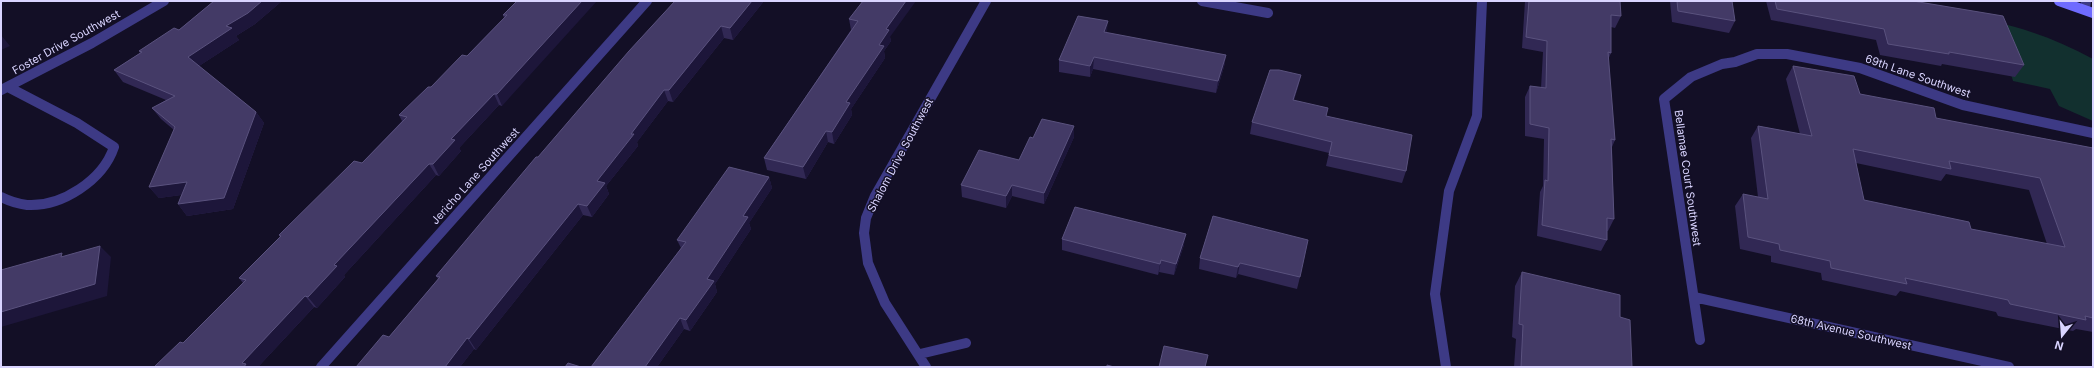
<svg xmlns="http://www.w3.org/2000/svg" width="2094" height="368" font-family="Inter,sans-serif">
  <rect width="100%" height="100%" fill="#130f26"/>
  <path fill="#12302f" d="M1996,22C2030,30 2062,42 2093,59V121L2059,106L2050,89L2013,81Z"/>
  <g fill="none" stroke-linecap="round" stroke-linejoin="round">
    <path stroke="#3d3a85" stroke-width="10" d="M1202,1L1268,13
      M2085,9L2086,1
      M1,90L92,43L164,1
      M1,197C9,201 18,204 27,205C62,207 103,180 114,147L77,123L8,87
      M1694,297L2009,367
      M1700,340L1664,99L1691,77L1722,64L1735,62L1757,54H1787L1860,68L1963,105L2093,133
      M920,354L966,343
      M321,367L647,1
      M926,367L885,303L868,263L864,233L866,218L875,196L986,1
      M1446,367L1435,294L1449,191L1477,116L1482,1"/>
    <path stroke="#6f6bff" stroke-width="10" d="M2059,1L2093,13"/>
  </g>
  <path fill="#312854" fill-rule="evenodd" d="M214,1H282L255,24L236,36L239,40L199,66L256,112L264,123L233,209L187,216L178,204L181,195L159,198L149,187L174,130L161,119L152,108L166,100L123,82L114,70L140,53L139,51L179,30Z
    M517,1L502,106L499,105L459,148L461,151L439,176L436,175L344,275L345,277L317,308L314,307L258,367H154L183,343L243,283L239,278L280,237L279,235L362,163L402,121L399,115L467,56L504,18L503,15Z
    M675,1H764L733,40L724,38L673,102L668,101L637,142L638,146L606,186L609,194L592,217L583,215L476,350L474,349L460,367H356L389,337L438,279L436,276Z
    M863,1L890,37L891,41L884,51L885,58L851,109L852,115L834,144L828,142L806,179L767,170L764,158L851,30L849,19Z
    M1525,1H1620L1621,16L1615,28L1611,27V53L1608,60L1615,140L1612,147L1614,219L1608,231H1607V240L1601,251L1537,236L1540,192L1543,186L1544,139L1525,136V97L1530,86L1541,88L1543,52L1522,48Z
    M1670,1H1732L1735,21L1729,33L1672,22Z
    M1766,1H1913L2024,65L2015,77L1942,64L1941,66L1880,55L1876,40L1771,20Z
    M1107,33L1226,55L1224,67L1216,93L1093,69L1090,77L1059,72V60Z
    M1793,66L1860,94L1936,118L2093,148V332L2076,329L2073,331L1998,316L1996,312L1900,291L1896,296L1822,280L1821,273L1771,262V256L1740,249L1735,206L1743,194L1758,197L1751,138L1758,126L1800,134L1786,79ZM1856,163L1941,181L1946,174L2029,190L2047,244L1971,229L1864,200Z
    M1301,75L1298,87L1294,100L1326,116L1406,171L1402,183L1326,166L1329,153L1250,134L1252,122Z
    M1074,137L1044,204L1012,196L1006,208L962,197L961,185L1019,160L1033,138Z
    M769,177L772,188L749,223L751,229L715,284L717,292L690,331L684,329L657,367H591L681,248L677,240Z
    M1213,216L1300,277L1297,289L1238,274L1236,278L1199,269L1200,258Z
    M1062,239L1184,245L1174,275L1159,272L1158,275L1062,250Z
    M1522,272L1620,317L1632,367H1514L1516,339L1512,337L1515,286Z"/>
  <path fill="#1d163a" d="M262,1H282L255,24L236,36L239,40L196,68L188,57L226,26Z
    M582,1H597L502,106L497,94Z
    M752,1H764L733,40L730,28Z
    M906,1H916L890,37L891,41L884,51L885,58L851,109L852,115L834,144L832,132L846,102L879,45L886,29Z
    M1108,21L1107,32L1103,44L1104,32Z
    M721,26L724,38L673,102L669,90Z
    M1,35L10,46L1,50Z
    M1226,55L1224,67L1216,93L1218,81Z
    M1094,57L1093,69L1090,77V66Z
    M1301,75L1298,87L1290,111L1293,100Z
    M664,90L668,101L637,142L638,146L606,186L609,194L592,217L587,206L597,181L631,134Z
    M494,94L499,105L459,148L461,151L439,176L433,164L451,139Z
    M256,112L264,123L233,209L187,216L178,204Z
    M1074,126V137L1044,204V193Z
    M826,131L828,142L806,179L803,167Z
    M429,164L436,175L344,275L345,277L317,308L308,297L334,265Z
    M769,177L772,188L749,223L751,229L715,284L717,292L690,331L686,320L707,279L743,216Z
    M187,182L196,193L159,198L149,187Z
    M1012,185V196L1006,208V196Z
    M578,204L583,215L476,350L469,339Z
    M1186,234L1184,245L1174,275L1176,264Z
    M100,246L111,257L107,296L1,327V312Z
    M1161,260L1159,272L1158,275L1160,264Z
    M1240,263L1238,274L1236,278L1238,267Z
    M305,296L314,307L258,367H244L242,363Z
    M680,318L684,329L657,367H645Z
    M467,338L474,349L460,367H445Z"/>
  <path fill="#433a66" stroke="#5a527e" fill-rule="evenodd" d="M214,1H262L248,13L226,26L232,28L188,57L256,112L224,198L178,204L187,182L149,187L175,127L152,108L175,96L114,70L142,52L139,51L174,28L179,30Z
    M517,1H582L497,94H494L451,139L455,140L433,164H429L334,265L337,266L308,297L305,296L242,363L246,364L244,367H154L180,342L183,343L246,280L239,278L281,236L279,235L354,161L362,163L407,117L399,115L428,87H431L462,55L467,56L507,15H503Z
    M675,1H752L730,28L721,26L669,90H664L631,134H634L597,181L605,183L587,206L578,204L469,339L467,338L445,367H356L383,335L389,337L440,277L436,276L536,157H538L629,51Z
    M863,1H906L886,29L889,30L879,45L884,46L846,102L850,103L832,132L826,131L803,167L764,158L858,21L849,19Z
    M1529,1H1620L1621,16L1611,15V53L1608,52L1615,140L1611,139L1614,219L1607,218V240L1542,225L1545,180L1548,181L1549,128L1530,124V86L1546,88L1547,41L1526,37Z
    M1677,1H1732L1735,21L1678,11Z
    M1775,1H1913L2003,16L2024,65L1949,52V54L1888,44L1884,29L1777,9Z
    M1078,16L1108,21L1104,32L1226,55L1218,81L1094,57L1090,66L1059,60Z
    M1793,66L1854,76L1860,94L1934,108L1936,118L2093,148V318L2085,316L2086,320L2010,304L2008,300L1905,278L1907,284L1831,268L1830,261L1780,250L1779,244L1748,237L1743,194L1768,199L1758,126L1812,136ZM1853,149L1951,169L1949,161L2040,178L2065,247L1971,229L1969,222L1864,200Z
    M1270,70H1279L1301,75L1293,100L1328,108L1326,116L1412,135L1406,171L1329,155L1332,142L1252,122Z
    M1042,119L1074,126L1044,193L1012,185L1006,196L961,185L979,150L1019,160L1030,137L1033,138Z
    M729,167L769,177L743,216L748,217L707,279L714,281L686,320L680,318L645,367H591L686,242L677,240Z
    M1075,207L1186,234L1176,264L1161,260L1160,264L1062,239Z
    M1213,216L1308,240L1300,277L1240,263L1238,267L1200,258Z
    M100,246L95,284L1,312V270L62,253L61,257Z
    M1522,272L1620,295V317L1630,320L1632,367H1521L1523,325L1519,324Z
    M1164,346L1208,355L1205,367H1159Z
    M568,363L581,367H565Z
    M1107,365L1114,367H1107Z"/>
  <g text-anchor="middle" stroke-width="3" stroke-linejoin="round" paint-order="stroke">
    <g font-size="11" fill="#d9d4ff" stroke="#130f26">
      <text transform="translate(66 42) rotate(-29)" y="4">Foster Drive Southwest</text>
      <text transform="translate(1918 76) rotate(19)" y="4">69th Lane Southwest</text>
      <text transform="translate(900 155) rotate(-62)" y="4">Shalom Drive Southwest</text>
      <text transform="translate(475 176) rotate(-48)" y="4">Jericho Lane Southwest</text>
      <text transform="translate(1688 178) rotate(82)" y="4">Bellamae Court Southwest</text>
      <text transform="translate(1851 332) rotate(13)" y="4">68th Avenue Southwest</text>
    </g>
  </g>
  <rect width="2094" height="368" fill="none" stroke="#d9d4ff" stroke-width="4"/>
  <g transform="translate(2062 336) rotate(197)" stroke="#130f26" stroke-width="3" paint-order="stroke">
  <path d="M0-3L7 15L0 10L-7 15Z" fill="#d9d4ff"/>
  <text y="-6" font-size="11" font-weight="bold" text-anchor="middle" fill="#d9d4ff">N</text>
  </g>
</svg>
